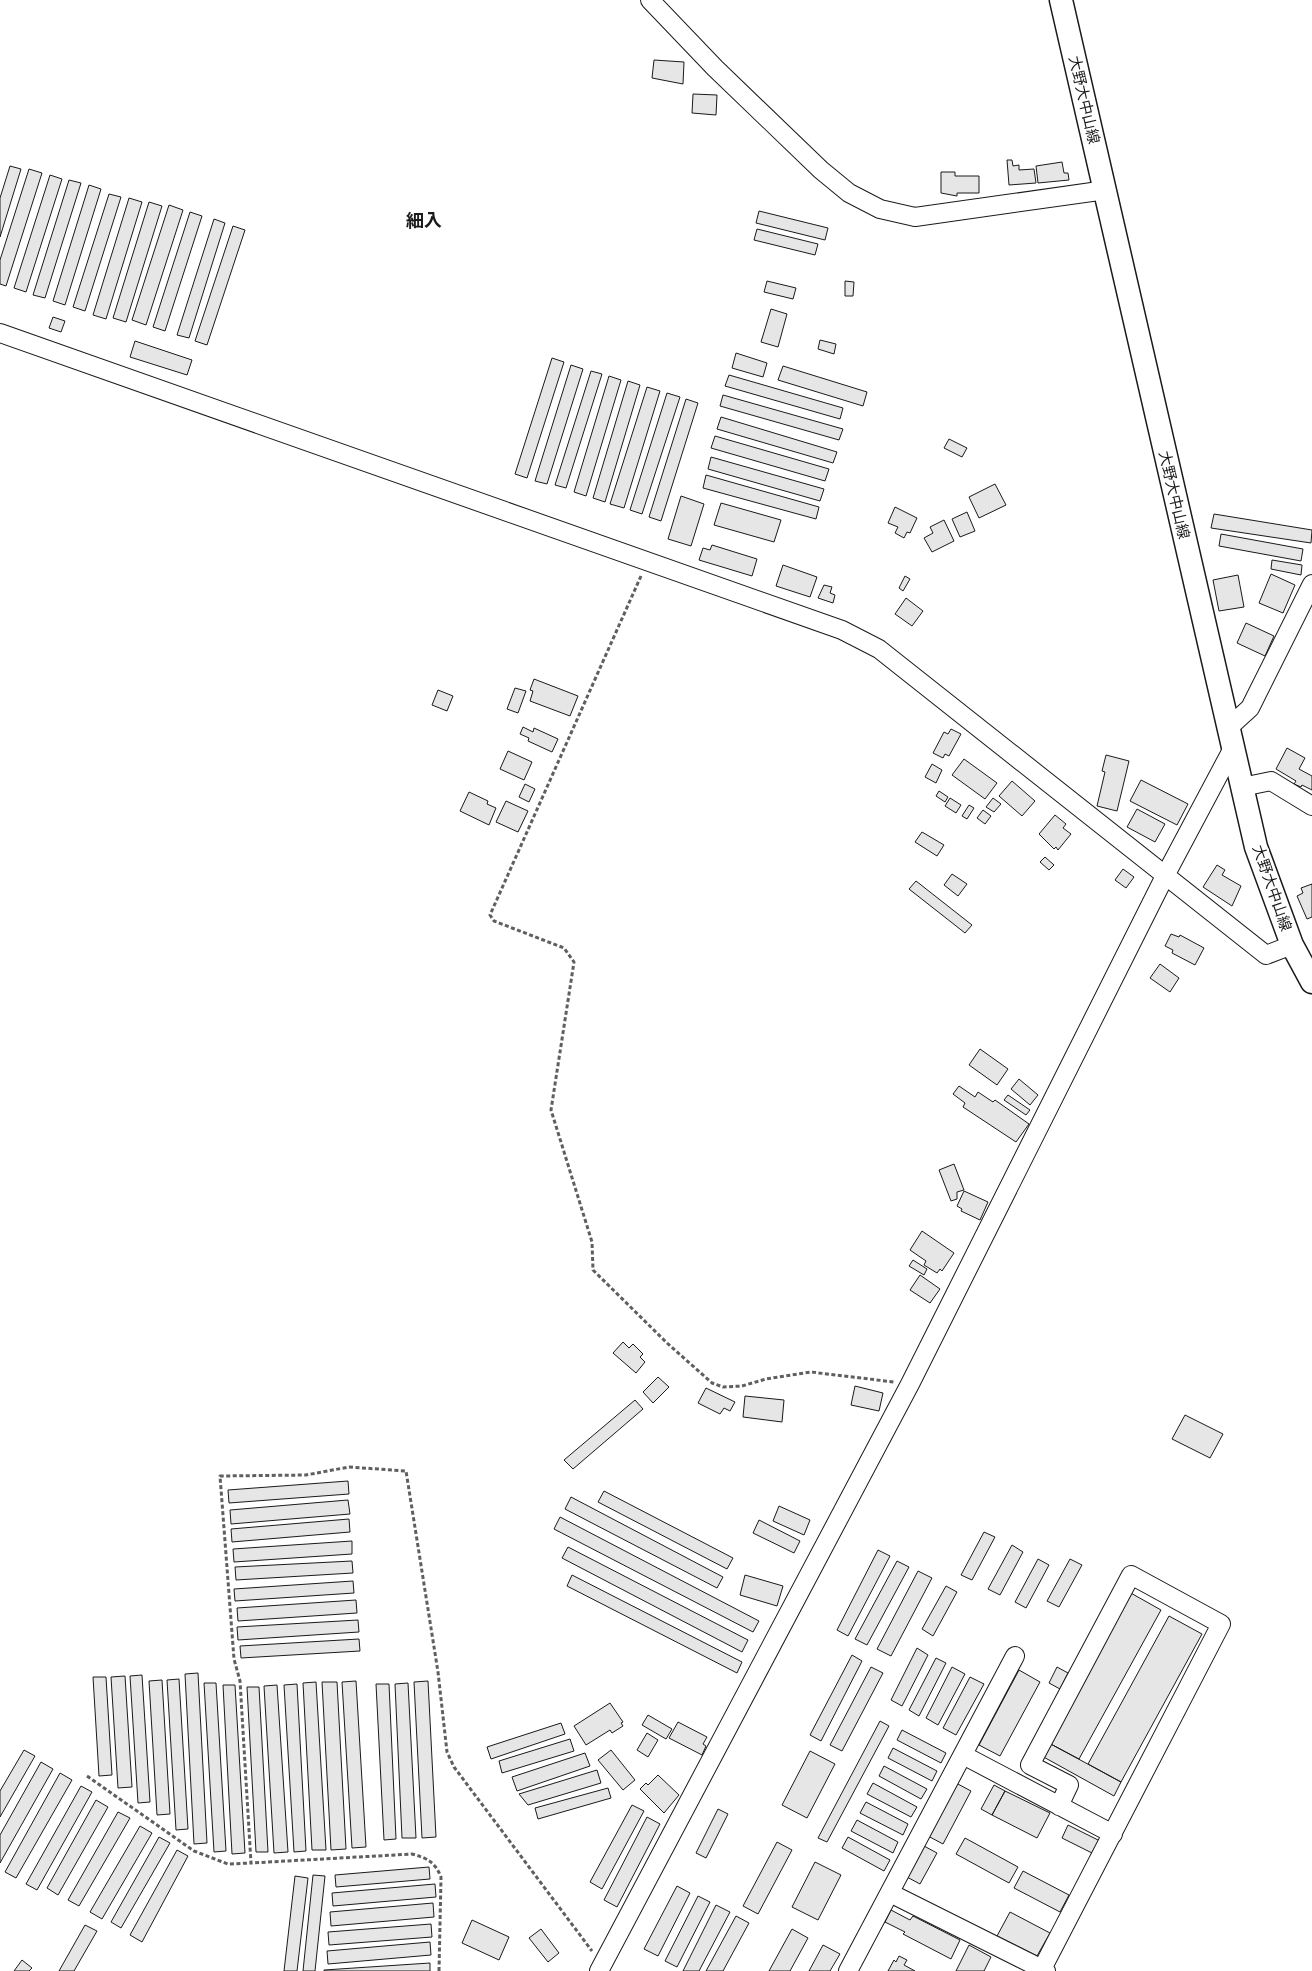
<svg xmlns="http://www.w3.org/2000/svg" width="1312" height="1971" font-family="Barlow,'Noto Sans JP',sans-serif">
  <rect width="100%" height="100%" fill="#fff"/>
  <path fill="#e6e6e6" stroke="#1a1a1a" d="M654,60L684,62L683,84L652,78Z
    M693,94L717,95L716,115L692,113Z
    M1007,160H1012L1013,166L1019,165V170L1034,169L1036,183L1009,185Z
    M1062,162L1064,173H1068L1069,180L1038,183L1036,166Z
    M10,166L21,169L0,237V198Z
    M29,169L42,173L6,286L0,284V260Z
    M941,172H955V176H979V193H957V196L941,193Z
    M50,175L62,179L26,292L14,288Z
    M69,180L81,183L45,298L33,295Z
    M89,185L101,189L65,305L53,301Z
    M109,194L121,197L85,311L73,307Z
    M129,198L142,202L106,319L93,315Z
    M149,202L162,206L126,322L113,318Z
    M169,205L183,210L146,325L132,320Z
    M759,211L828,228L825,240L756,223Z
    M190,212L202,216L165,331L153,327Z
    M214,219L225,223L189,338L177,335Z
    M233,226L245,230L207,345L195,341Z
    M757,229L818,244L815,255L754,240Z
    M767,281L796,288L793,299L764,292Z
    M845,281L854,282L853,296H845Z
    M771,309L787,314L778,347L761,342Z
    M53,317L65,321L61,332L49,328Z
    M820,340L836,344L834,354L818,349Z
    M135,341L192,360L187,375L130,357Z
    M736,353L767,363L763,377L732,368Z
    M552,358L564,362L527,478L515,474Z
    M571,365L583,369L547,484L535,481Z
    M783,366L867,392L863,406L778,380Z
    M591,371L602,374L566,488L555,485Z
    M729,375L843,408L840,419L725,386Z
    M609,376L621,380L586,496L574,492Z
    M628,381L640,385L605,502L593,498Z
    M647,387L660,391L624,508L610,504Z
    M667,393L680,397L642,514L630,510Z
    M723,395L843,429L839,440L720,406Z
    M686,399L698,403L661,521L649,517Z
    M721,417L837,452L833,463L717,429Z
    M715,436L829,469L825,481L711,448Z
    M949,439L967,448L962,457L944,448Z
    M711,457L824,489L820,501L708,469Z
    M706,475L819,507L816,519L703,488Z
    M995,484L1006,505L979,518L969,497Z
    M681,496L704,504L691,546L668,539Z
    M721,503L781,520L774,542L714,525Z
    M895,507L917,518L910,533L907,532L904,538L895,533L898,527L888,523Z
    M967,512L975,531L960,537L952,519Z
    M1214,514L1312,530L1311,543L1211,528Z
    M944,520L954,541L932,552L924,538L933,533L930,527Z
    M1221,534L1303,549L1301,561L1219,546Z
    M712,545L757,559L752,576L699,560L703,548L710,550Z
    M1272,560L1302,565L1301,575L1271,569Z
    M783,565L817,577L810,597L776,586Z
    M1271,574L1295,585L1283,613L1259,603Z
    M1238,575L1244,607L1219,611L1213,580Z
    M905,576L910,579L903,591L899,588Z
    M824,585L832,587L830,593L835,595L833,603L818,598Z
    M906,598L923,611L912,626L895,614Z
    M1246,623L1274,636L1265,656L1237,643Z
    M534,679L578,696L570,716L530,701L533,691L530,690Z
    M515,688L526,691L518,713L507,709Z
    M438,690L453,696L447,711L432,705Z
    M523,727L533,732L534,728L558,739L552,752L528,741L529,738L520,734Z
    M951,729L961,734L949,756L945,754L943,758L933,753L944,732L948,734Z
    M1287,748L1305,758L1299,769L1312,776V790L1302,785L1301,787L1294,784L1296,781L1276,769Z
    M508,751L532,762L524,780L500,769Z
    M1106,755L1129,761L1117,811L1097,806L1105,772L1102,771Z
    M964,759L997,783L985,799L952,775Z
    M932,764L942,770L936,783L925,777Z
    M1141,780L1188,804L1177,825L1130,801Z
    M1012,781L1035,801L1022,816L999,796Z
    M525,784L535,789L529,802L519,797Z
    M939,791L948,797L945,802L936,796Z
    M469,792L488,801L487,804L496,808L489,825L460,811Z
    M950,798L961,805L956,813L945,806Z
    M993,798L1001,804L994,812L986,807Z
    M506,801L528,811L518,832L496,822Z
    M969,805L974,808L967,819L962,816Z
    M1137,809L1165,824L1155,842L1127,827Z
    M983,810L991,816L985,824L977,818Z
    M1055,815L1066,824L1063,828L1071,834L1058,850L1056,847L1054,849L1039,834Z
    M922,832L944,845L937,856L915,842Z
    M1045,857L1054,865L1049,870L1040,862Z
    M1217,865L1225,870L1222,875L1241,886L1232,906L1203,887Z
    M1123,869L1134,877L1126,888L1115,880Z
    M952,874L967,884L958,896L944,885Z
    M916,881L972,925L965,933L909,889Z
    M1312,884V917L1307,919L1297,896L1303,893L1301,888Z
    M1171,934L1179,937L1180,935L1204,948L1195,965L1172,953L1173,950L1165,946Z
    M1160,964L1179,978L1170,992L1150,978Z
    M980,1049L1008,1069L997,1085L969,1065Z
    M1019,1079L1038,1095L1030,1105L1011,1089Z
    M959,1086L975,1097L978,1092L993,1102L995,1100L1029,1124L1016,1142L963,1107L965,1103L953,1094Z
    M1008,1095L1030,1110L1026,1115L1004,1100Z
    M954,1164L964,1190L957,1192V1199L951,1201L939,1170Z
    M964,1191L988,1202L980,1220L961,1211L962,1209L957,1206Z
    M922,1231L954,1253L942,1271L940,1269L937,1273L924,1265L926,1261L910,1250Z
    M913,1260L927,1269L924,1275L909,1266Z
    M920,1275L940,1289L930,1303L910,1290Z
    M623,1342L629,1348L633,1344L643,1354L640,1357L645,1362L636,1373L613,1353Z
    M658,1377L669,1387L653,1403L643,1392Z
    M855,1386L883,1393L879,1411L851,1405Z
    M706,1388L735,1402L730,1411L724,1408L720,1414L698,1403Z
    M745,1396L784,1400L782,1422L743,1417Z
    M635,1400L643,1409L573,1469L564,1460Z
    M1185,1415L1223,1434L1210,1458L1172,1439Z
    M348,1481L349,1494L229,1503L228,1490Z
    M604,1491L733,1558L727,1569L598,1502Z
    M571,1497L723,1577L717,1588L565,1509Z
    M348,1500L350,1514L231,1524L230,1510Z
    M779,1506L810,1520L804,1535L773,1521Z
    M560,1517L759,1621L753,1632L554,1529Z
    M349,1519L350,1532L232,1542L231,1529Z
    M759,1520L800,1541L794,1553L753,1533Z
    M984,1532L995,1537L972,1580L961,1575Z
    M352,1541V1554L234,1562L233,1549Z
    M1012,1545L1023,1552L1000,1595L988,1589Z
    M568,1547L748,1640L742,1652L562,1558Z
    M878,1550L890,1556L848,1636L837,1630Z
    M1038,1559L1049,1565L1026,1608L1015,1602Z
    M1070,1559L1082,1565L1059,1607L1047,1601Z
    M352,1561L353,1573L236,1580L235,1567Z
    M897,1561L909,1567L867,1645L855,1639Z
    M918,1571L932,1578L891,1656L877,1649Z
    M572,1575L742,1662L737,1673L567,1586Z
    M745,1575L783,1586L777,1606L740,1595Z
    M353,1581L354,1593L235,1601L234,1589Z
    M946,1586L957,1592L933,1636L922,1629Z
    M1129,1592L1161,1610L1079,1759L1047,1742Z
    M356,1600L357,1613L238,1621L237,1608Z
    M1169,1616L1202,1634L1121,1782L1088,1764Z
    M358,1620L359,1632L238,1640L237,1627Z
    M359,1639L360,1651L241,1658L240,1646Z
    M917,1648L928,1655L902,1706L891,1700Z
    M852,1655L862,1661L821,1741L810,1735Z
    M936,1658L946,1663L919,1716L909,1710Z
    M871,1667L883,1673L842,1751L830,1745Z
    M952,1667L965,1674L938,1725L926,1718Z
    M1057,1667L1068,1673L1060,1689L1049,1683Z
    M1019,1670L1040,1682L1000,1756L979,1745Z
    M198,1673L207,1843L194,1844L185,1674Z
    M142,1675L150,1802L138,1803L130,1676Z
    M125,1676L132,1787L118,1788L111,1677Z
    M93,1677H106L112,1775L99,1776Z
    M970,1677L984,1684L956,1735L943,1728Z
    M179,1679L188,1829L176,1830L167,1680Z
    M162,1680L170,1814L157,1815L149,1681Z
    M356,1681L366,1847L352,1848L342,1682Z
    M428,1681L436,1837L422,1838L414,1682Z
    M316,1682L326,1850H312L303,1683Z
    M322,1682H337L346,1849L331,1850Z
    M204,1683H216L226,1851L214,1852Z
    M408,1683L416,1838H402L395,1684Z
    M297,1684L306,1851L294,1852L284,1685Z
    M376,1684H389L396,1839L384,1840Z
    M223,1685H235L245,1853L232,1854Z
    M277,1685L288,1852L274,1853L264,1686Z
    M247,1687H259L268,1852H256Z
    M610,1703L623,1722L621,1723L623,1726L612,1733L610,1730L586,1745L574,1726Z
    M648,1715L672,1729L666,1739L642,1725Z
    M880,1721L889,1726L827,1842L818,1838Z
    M678,1722L707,1737L703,1744L706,1746L702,1755L669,1738Z
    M561,1723L565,1734L491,1759L487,1747Z
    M902,1730L946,1753L941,1763L897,1740Z
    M647,1733L658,1740L648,1757L637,1750Z
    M570,1739L574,1751L502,1773L499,1761Z
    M1047,1742L1121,1782L1114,1796L1040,1755Z
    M893,1748L937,1771L932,1781L888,1758Z
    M24,1750L35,1756L0,1817V1791Z
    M611,1750L635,1780L623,1790L598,1760Z
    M810,1751L835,1764L807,1818L782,1805Z
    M585,1753L590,1766L517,1791L512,1777Z
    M41,1762L53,1769L0,1863V1835Z
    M884,1766L927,1789L921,1799L879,1776Z
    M597,1770L601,1783L528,1805L519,1794Z
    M60,1773L72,1780L16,1878L5,1872Z
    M658,1775L679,1795L664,1813L640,1789L646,1783L648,1785Z
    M873,1783L917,1807L911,1817L867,1794Z
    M956,1783L971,1791L943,1844L928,1836Z
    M994,1785L1005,1791L992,1815L981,1809Z
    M81,1786L92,1792L37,1890L26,1884Z
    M608,1788L611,1798L538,1819L535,1808Z
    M1005,1791L1050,1813L1037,1838L992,1815Z
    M96,1800L108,1807L58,1895L47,1888Z
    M866,1802L908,1824L903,1835L860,1813Z
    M632,1805L644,1811L602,1889L590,1882Z
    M718,1809L728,1814L706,1858L696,1853Z
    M118,1812L130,1818L79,1906L68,1900Z
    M647,1817L660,1824L617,1907L604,1900Z
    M857,1820L898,1842L893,1853L851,1831Z
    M1068,1825L1102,1842L1096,1855L1062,1838Z
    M140,1826L152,1833L102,1919L90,1912Z
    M159,1837L170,1843L121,1928L111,1922Z
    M848,1837L890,1860L884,1871L842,1848Z
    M965,1838L1018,1867L1009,1883L956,1854Z
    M777,1842L792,1850L758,1914L743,1906Z
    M924,1846L937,1853L920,1884L907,1877Z
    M177,1850L188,1856L142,1942L130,1935Z
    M815,1862L841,1875L818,1920L792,1907Z
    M429,1867L430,1879L336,1887L335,1875Z
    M1023,1871L1069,1895L1060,1912L1014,1888Z
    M313,1875L325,1876L315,1971H303Z
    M295,1876L308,1878L297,1971H284Z
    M435,1884L436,1897L333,1906L332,1893Z
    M677,1886L690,1893L658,1956L644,1949Z
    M698,1896L710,1902L677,1967L665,1961Z
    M433,1903L434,1917L331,1926L330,1912Z
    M716,1905L730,1912L699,1971H683Z
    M891,1910L910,1920L913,1916L960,1940L951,1959L903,1934L905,1932L885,1922Z
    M1010,1912L1050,1933L1037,1956L997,1936Z
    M736,1916L749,1923L723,1971H706Z
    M472,1920L509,1937L499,1960L462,1943Z
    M431,1924L432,1937L329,1945L328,1932Z
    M85,1925L97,1931L74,1971H59Z
    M541,1929L559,1953L548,1962L529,1938Z
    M792,1929L808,1938L790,1971H769Z
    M430,1942L431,1955L328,1964L327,1951Z
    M823,1945L840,1954L830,1971H809Z
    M969,1945L991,1957L984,1971H956Z
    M899,1956L907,1960L904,1965L915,1971H888L894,1960L896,1962Z
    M22,1960L32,1968L29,1971H14Z
    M430,1963V1971H324V1970Z"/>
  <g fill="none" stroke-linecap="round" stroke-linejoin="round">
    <g stroke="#1a1a1a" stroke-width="20">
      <path id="minor" d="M650,0L715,68L821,170L849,193L880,209L915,217L1106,190
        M0,333L842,630L879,649L1266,955L1292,945
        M1228,728L1250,708L1312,584
        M1242,787L1271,781L1312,806
        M963,1755L1113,1834
        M890,1893L1046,1971
        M1042,1969L1221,1624L1131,1575L1030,1765L1069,1785L1059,1806
        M599,1971L910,1384L1166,874L1233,748
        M848,1971L1015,1656"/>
    </g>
    <g stroke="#1a1a1a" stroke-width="25">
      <path id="major" d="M1061,0L1256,847L1292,945L1312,982"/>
    </g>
    <path stroke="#5f5f5f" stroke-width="3" stroke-dasharray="4 2.5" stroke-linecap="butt" d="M641,576L490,915L494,921L564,948L574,962L551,1110L592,1242L593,1270L667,1343L712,1383L723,1387L742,1386L766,1379L811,1372L894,1382
      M87,1776L194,1851L228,1864L251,1863
      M439,1971L441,1877C435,1862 427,1858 412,1854L251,1863L240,1681L234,1659L220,1476L306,1475L349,1467L406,1471L438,1672L447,1752L454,1767L592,1951"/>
    <use href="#minor" stroke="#fff" stroke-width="18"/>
    <use href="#major" stroke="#fff" stroke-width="22"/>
  </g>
  <g text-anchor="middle" stroke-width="4" stroke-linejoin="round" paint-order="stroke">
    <g font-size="15" fill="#1a1a1a" stroke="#fff">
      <text transform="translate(1084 100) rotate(77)" y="5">大野大中山線</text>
      <text transform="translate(1174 495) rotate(77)" y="5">大野大中山線</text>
      <text transform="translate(1272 888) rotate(71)" y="5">大野大中山線</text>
    </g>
    <g font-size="18" font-weight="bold" fill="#1a1a1a" stroke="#fff">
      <text x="424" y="227">細入</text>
    </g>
  </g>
</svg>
